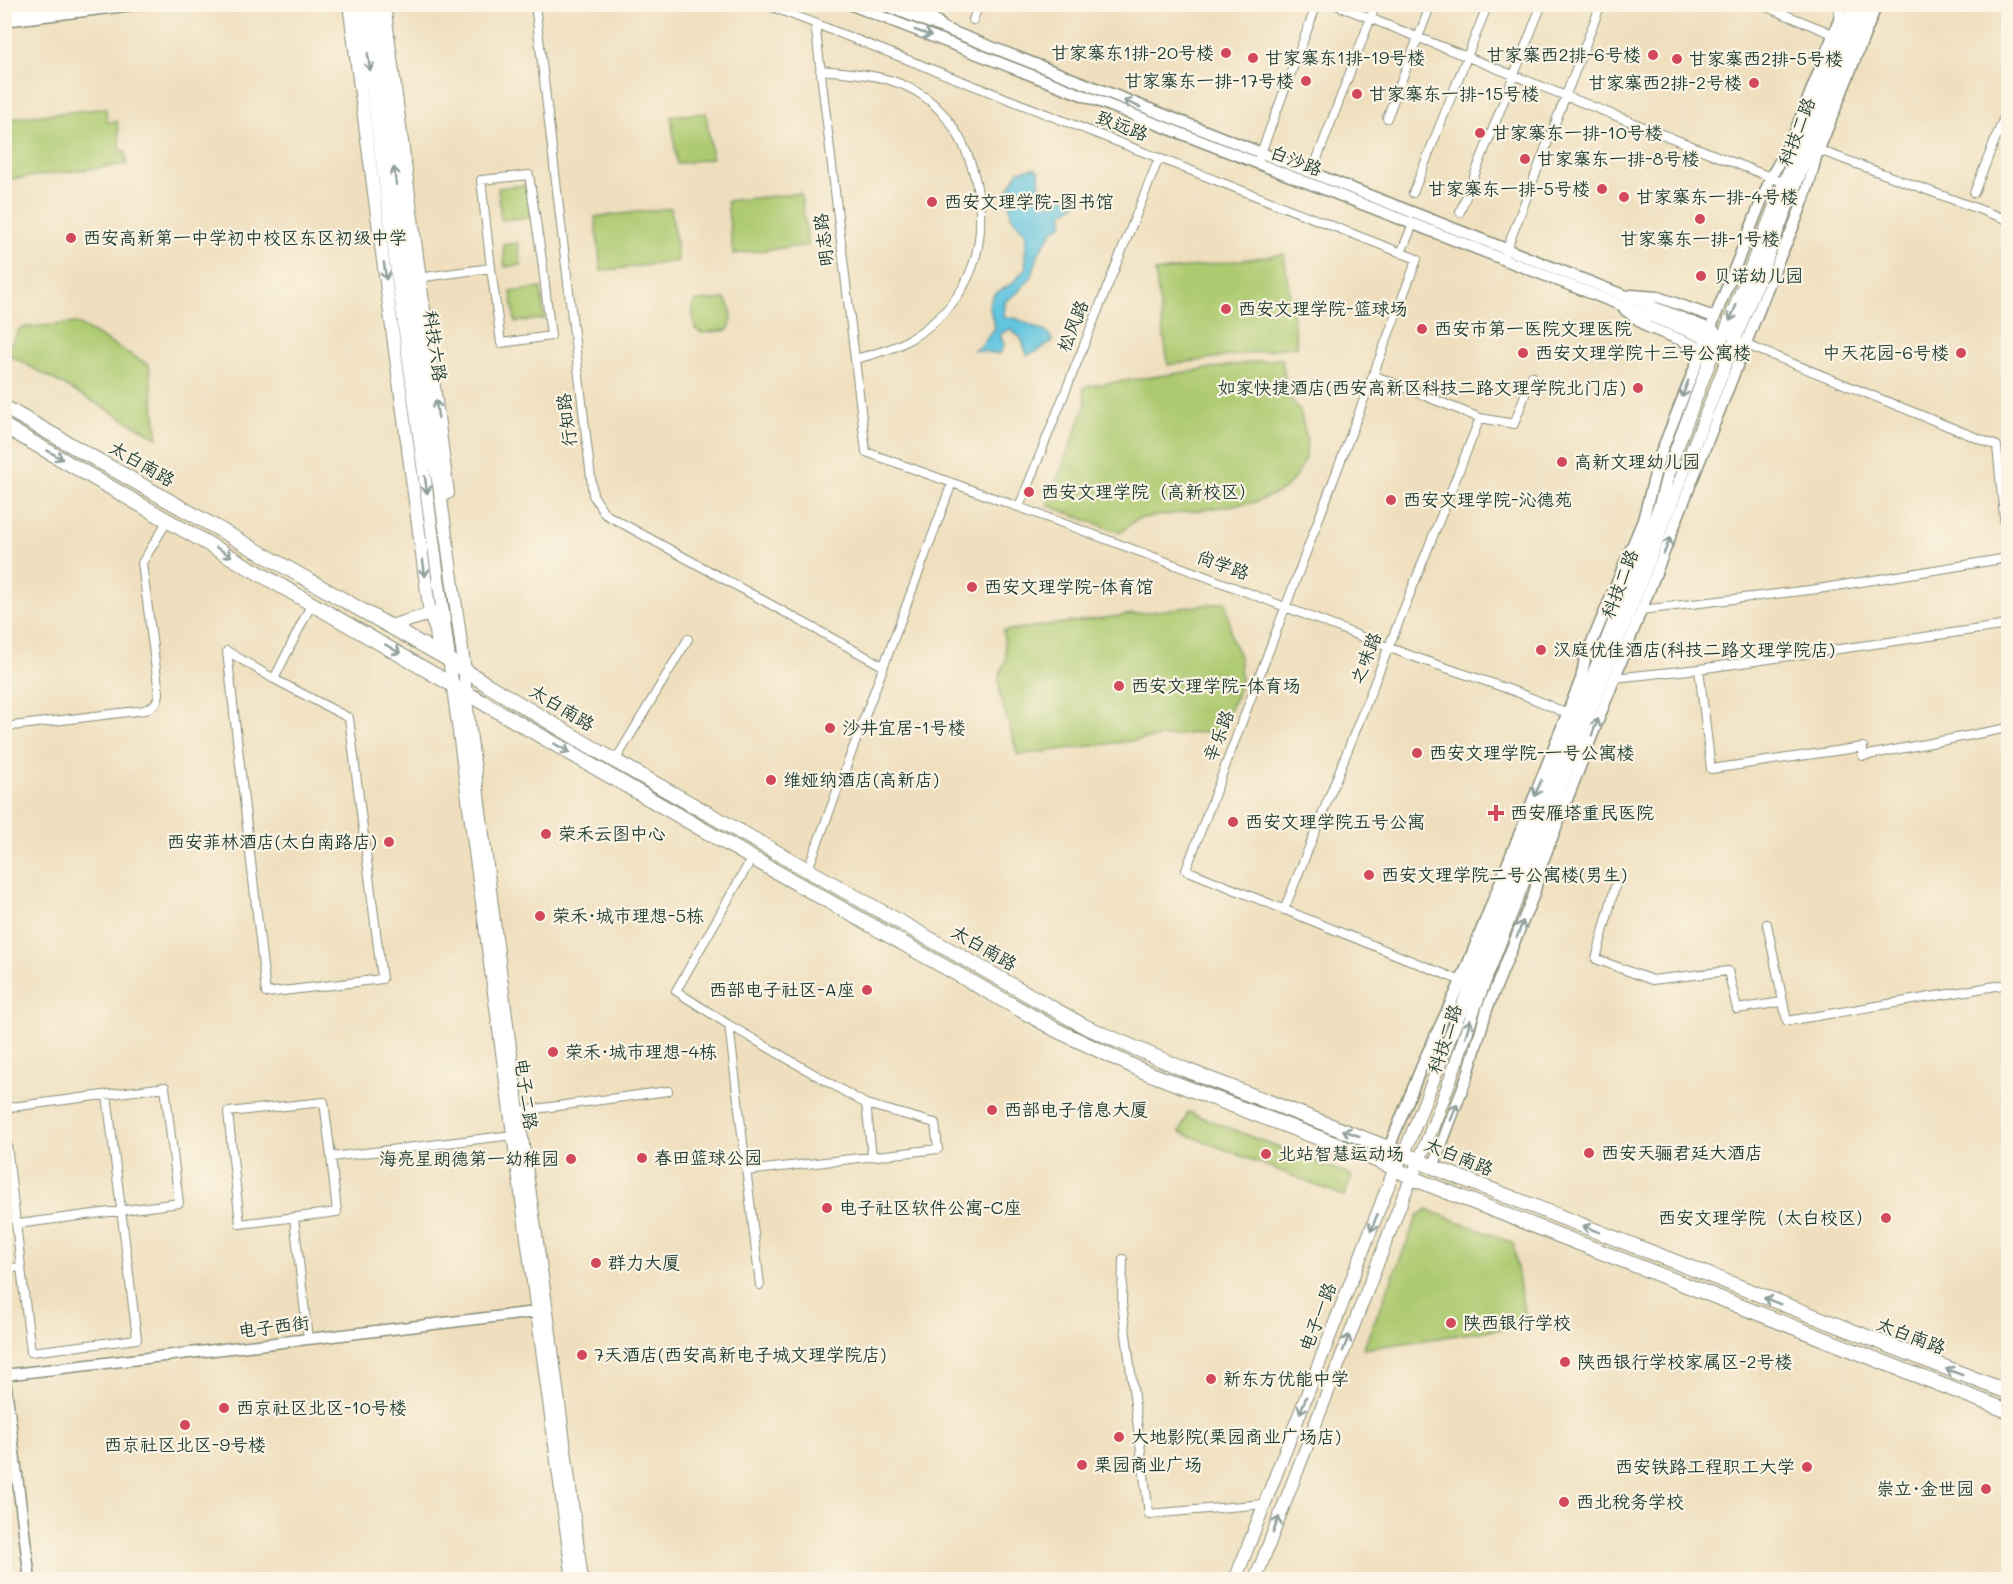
<svg xmlns="http://www.w3.org/2000/svg" width="2013" height="1584" font-family="Mali,'LXGW WenKai TC',sans-serif">
  <rect width="100%" height="100%" fill="#fcf5e5"/>
  <filter id="ink" filterUnits="userSpaceOnUse"><feTurbulence type="fractalNoise" baseFrequency=".0167" numOctaves="2"/><feDisplacementMap in="SourceGraphic" scale="12" xChannelSelector="R" yChannelSelector="G"/><feConvolveMatrix kernelMatrix="1 2 1 2 8 2 1 2 1" color-interpolation-filters="sRGB"/></filter>
  <filter id="wash" filterUnits="userSpaceOnUse"><feTurbulence type="fractalNoise" baseFrequency=".008" numOctaves="4" result="noise"/><feDisplacementMap in="SourceGraphic" scale="24" xChannelSelector="R" yChannelSelector="G"/><feGaussianBlur stdDeviation="1.35" result="paint"/><feColorMatrix in="noise" values="0 0 0 0 0 0 0 0 0 0 0 0 0 0 0 0 0 1.4 0 .05"/><feComposite in="paint" operator="in"/></filter>
  <g filter="url(#wash)">
    <rect width="100%" height="100%" fill="#efdfbe"/>
    <path fill="#aeca71" stroke="#668452" stroke-width="1.5" d="M106,108L107,122L117,121L121,151H125L127,164L5,180V119Z
      M706,113L712,158L677,164L671,116Z
      M527,185L531,217L501,220L498,188Z
      M801,193L808,245L733,254L727,201Z
      M671,208L678,261L601,271L595,217Z
      M518,243L521,265L505,267L503,245Z
      M1284,254L1297,346L1168,365L1155,272Z
      M541,288L544,319L515,322L511,292Z
      M725,299C732,308 734,319 728,330L702,333L695,329L692,308L697,301Z
      M76,323L149,365L158,438L6,353L20,328Z
      M1282,358L1287,394L1300,411L1307,440L1306,453L1302,466L1294,479L1283,490L1256,502L1137,519L1120,533L1047,505L1086,405L1083,387Z
      M1226,602L1232,641L1239,653L1241,678L1237,696L1226,715V729L1018,755L1000,695L999,677L1006,658L1003,631Z
      M1188,1112L1352,1176L1344,1196L1180,1132Z
      M1428,1210L1513,1243L1526,1325L1363,1349L1418,1215Z"/>
    <path fill="#62c5e0" stroke="#40818a" stroke-width="1.5" d="M1035,168L1039,172L1040,195L1051,205L1063,197L1077,203L1063,213V224L1053,230L1039,252L1032,276L1017,293L1005,302L1004,317L1015,318L1048,333L1053,341L1038,351L1027,355L1021,338L1010,329L1000,334L1004,345L1000,354L974,350L980,347L995,328L989,306L993,295L1013,283L1026,267L1025,256L1027,234L1011,216L1007,191L1019,171Z"/>
  </g>
  <g filter="url(#ink)">
    <g fill="none" stroke-linecap="round" stroke-linejoin="round">
      <g stroke="#878e79" stroke-width="10">
        <path id="minor" d="M535,4L593,495L605,514L883,666
          M765,4L1417,259L1186,870L1464,982
          M1334,4L1785,183
          M1759,4L1833,34
          M973,20L979,4
          M815,23L866,452C1040,514 1213,578 1385,646C1445,670 1509,685 1567,714
          M820,70C857,73 894,75 925,97C952,117 969,150 976,182C991,252 966,309 903,343C888,351 871,355 855,359
          M1387,118L1431,4
          M1819,150L2008,220
          M1259,158L1317,4
          M1317,159L1376,4
          M1413,193L1488,4
          M1974,193L2008,107
          M1460,212L1542,4
          M1506,251L1601,4
          M1401,253L1413,224
          M417,278L491,268L501,343L551,336L542,260L529,175L481,180L491,268
          M1742,343L1997,446L2008,557
          M1373,375L1480,418L1514,424L1532,376
          M1019,507L1159,158
          M1641,610L1818,589L2008,558
          M1699,669L1711,769L1863,747V756L2008,728
          M1614,678L1699,669L2008,625
          M274,679L227,651L266,993L382,979L349,718L274,679L312,603
          M4,727L145,710C154,706 158,703 159,693L142,563L168,520
          M615,761L688,639
          M752,858L676,991L729,1025L866,1104L872,1156
          M808,869L952,483
          M1616,883L1596,959L1652,980L1728,971L1737,1009L1782,1002
          M1284,910L1480,418
          M1767,924L1787,1021L2008,984
          M729,1025L760,1285
          M4,1108L165,1087L179,1203L17,1224
          M513,1112L668,1091
          M4,1118L21,1267L4,1269
          M331,1157L337,1212L240,1224L228,1112L324,1102L331,1157L513,1135
          M746,1171L938,1149L935,1123L866,1104
          M294,1218L308,1339
          M1123,1259L1122,1303L1149,1514L1265,1504
          M21,1267L31,1352L137,1339L107,1095"/>
      </g>
      <g stroke="#878e79" stroke-width="13">
        <path id="tertiary" d="M849,4L1731,348
          M882,4L1715,331
          M908,4L926,12L941,25
          M4,11L60,4
          M4,21L141,4
          M1631,295L1658,297L1714,317
          M1625,310L1648,327L1701,348
          M1389,1148L1425,1058L1461,981L1567,714L1581,679L1585,659L1643,520L1660,455L1771,177L1793,137L1839,20L1841,4
          M1433,1167L1468,1074L1487,1009L1534,894L1541,866L1779,259C1794,227 1808,193 1816,157L1877,4
          M4,1371L30,1580
          M4,1375L544,1311"/>
      </g>
      <g stroke="#878e79" stroke-width="14">
        <path id="secondary" d="M349,4L430,615L436,631L439,654
          M361,4L573,1580
          M372,4L430,439L439,485L465,671V692L518,1111L547,1311L582,1580
          M384,4L448,493
          M390,626L437,612
          M1235,1580L1395,1168L1404,1154L1660,505L1671,463L1717,342L1724,335L1855,4
          M1255,1580L1404,1195C1432,1134 1454,1071 1475,1006L1866,4"/>
      </g>
      <g stroke="#878e79" stroke-width="16">
        <path id="primary" d="M4,407L451,661L486,684L615,761L1084,1026L1186,1070L1404,1154L1433,1167L2008,1392
          M4,426L752,858L1058,1031L1143,1071L1371,1158L1395,1168L1412,1178L2008,1411"/>
      </g>
      <use href="#minor" stroke="#fff" stroke-width="8"/>
      <use href="#tertiary" stroke="#fff" stroke-width="10"/>
      <use href="#secondary" stroke="#fff" stroke-width="12"/>
      <use href="#primary" stroke="#fff" stroke-width="14"/>
    </g>
    <defs><path id="oneway-shaft" d="M-6 0H5M1.5-3L5.5 0L1.5 3" fill="none" stroke-width="1.6" stroke-linecap="round" stroke-linejoin="round" transform="scale(1.5)"/></defs>
    <g stroke="#8f9e9a">
      <use href="#oneway-shaft" transform="translate(923 33) rotate(21)"/>
      <use href="#oneway-shaft" transform="translate(369 62) rotate(82)"/>
      <use href="#oneway-shaft" transform="translate(1132 104) rotate(-158)"/>
      <use href="#oneway-shaft" transform="translate(395 176) rotate(-97)"/>
      <use href="#oneway-shaft" transform="translate(385 271) rotate(82)"/>
      <use href="#oneway-shaft" transform="translate(1733 313) rotate(112)"/>
      <use href="#oneway-shaft" transform="translate(1685 389) rotate(111)"/>
      <use href="#oneway-shaft" transform="translate(437 409) rotate(-98)"/>
      <use href="#oneway-shaft" transform="translate(55 455) rotate(30)"/>
      <use href="#oneway-shaft" transform="translate(426 485) rotate(82)"/>
      <use href="#oneway-shaft" transform="translate(1667 546) rotate(-68)"/>
      <use href="#oneway-shaft" transform="translate(224 552) rotate(30)"/>
      <use href="#oneway-shaft" transform="translate(424 568) rotate(82)"/>
      <use href="#oneway-shaft" transform="translate(393 649) rotate(30)"/>
      <use href="#oneway-shaft" transform="translate(1595 727) rotate(-69)"/>
      <use href="#oneway-shaft" transform="translate(562 748) rotate(30)"/>
      <use href="#oneway-shaft" transform="translate(1538 788) rotate(112)"/>
      <use href="#oneway-shaft" transform="translate(1520 929) rotate(-69)"/>
      <use href="#oneway-shaft" transform="translate(1468 1028) rotate(-73)"/>
      <use href="#oneway-shaft" transform="translate(1454 1112) rotate(-69)"/>
      <use href="#oneway-shaft" transform="translate(1351 1133) rotate(-159)"/>
      <use href="#oneway-shaft" transform="translate(1374 1223) rotate(111)"/>
      <use href="#oneway-shaft" transform="translate(1591 1229) rotate(-158)"/>
      <use href="#oneway-shaft" transform="translate(1772 1301) rotate(-158)"/>
      <use href="#oneway-shaft" transform="translate(1346 1343) rotate(-69)"/>
      <use href="#oneway-shaft" transform="translate(1954 1372) rotate(-159)"/>
      <use href="#oneway-shaft" transform="translate(1303 1405) rotate(111)"/>
      <use href="#oneway-shaft" transform="translate(1276 1525) rotate(-69)"/>
    </g>
  </g>
  <g fill="#d1495b" stroke="#fcf5e5" stroke-width="2">
    <circle cx="1226" cy="53" r="6"/>
    <circle cx="1653" cy="55" r="6"/>
    <circle cx="1253" cy="58" r="6"/>
    <circle cx="1677" cy="59" r="6"/>
    <circle cx="1306" cy="81" r="6"/>
    <circle cx="1754" cy="83" r="6"/>
    <circle cx="1357" cy="94" r="6"/>
    <circle cx="1480" cy="133" r="6"/>
    <circle cx="1525" cy="159" r="6"/>
    <circle cx="1602" cy="189" r="6"/>
    <circle cx="1624" cy="197" r="6"/>
    <circle cx="932" cy="202" r="6"/>
    <circle cx="1700" cy="219" r="6"/>
    <circle cx="71" cy="238" r="6"/>
    <circle cx="1701" cy="276" r="6"/>
    <circle cx="1226" cy="309" r="6"/>
    <circle cx="1422" cy="329" r="6"/>
    <circle cx="1523" cy="353" r="6"/>
    <circle cx="1961" cy="353" r="6"/>
    <circle cx="1638" cy="388" r="6"/>
    <circle cx="1562" cy="462" r="6"/>
    <circle cx="1029" cy="492" r="6"/>
    <circle cx="1391" cy="500" r="6"/>
    <circle cx="972" cy="587" r="6"/>
    <circle cx="1541" cy="650" r="6"/>
    <circle cx="1119" cy="686" r="6"/>
    <circle cx="830" cy="728" r="6"/>
    <circle cx="1417" cy="753" r="6"/>
    <circle cx="771" cy="780" r="6"/>
    <path d="M1493 804h6v6h6v6h-6v6h-6v-6h-6v-6h6z"/>
    <circle cx="1233" cy="822" r="6"/>
    <circle cx="546" cy="834" r="6"/>
    <circle cx="389" cy="842" r="6"/>
    <circle cx="1369" cy="875" r="6"/>
    <circle cx="540" cy="916" r="6"/>
    <circle cx="867" cy="990" r="6"/>
    <circle cx="553" cy="1052" r="6"/>
    <circle cx="992" cy="1110" r="6"/>
    <circle cx="1589" cy="1153" r="6"/>
    <circle cx="1266" cy="1154" r="6"/>
    <circle cx="642" cy="1158" r="6"/>
    <circle cx="571" cy="1159" r="6"/>
    <circle cx="827" cy="1208" r="6"/>
    <circle cx="1886" cy="1218" r="6"/>
    <circle cx="596" cy="1263" r="6"/>
    <circle cx="1451" cy="1323" r="6"/>
    <circle cx="582" cy="1355" r="6"/>
    <circle cx="1565" cy="1362" r="6"/>
    <circle cx="1211" cy="1379" r="6"/>
    <circle cx="224" cy="1408" r="6"/>
    <circle cx="185" cy="1425" r="6"/>
    <circle cx="1119" cy="1437" r="6"/>
    <circle cx="1082" cy="1465" r="6"/>
    <circle cx="1807" cy="1467" r="6"/>
    <circle cx="1986" cy="1489" r="6"/>
    <circle cx="1564" cy="1502" r="6"/>
  </g>
  <g text-anchor="middle" stroke-width="4.5" stroke-linejoin="round" paint-order="stroke">
    <g font-size="18" fill="#1f3d34" stroke="#fcf5e5" text-anchor="start">
      <text x="1214" y="59" text-anchor="end">甘家寨东1排-20号楼</text>
      <text x="1641" y="61" text-anchor="end">甘家寨西2排-6号楼</text>
      <text x="1265" y="64">甘家寨东1排-19号楼</text>
      <text x="1689" y="65">甘家寨西2排-5号楼</text>
      <text x="1294" y="87" text-anchor="end">甘家寨东一排-17号楼</text>
      <text x="1742" y="89" text-anchor="end">甘家寨西2排-2号楼</text>
      <text x="1369" y="100">甘家寨东一排-15号楼</text>
      <text x="1492" y="139">甘家寨东一排-10号楼</text>
      <text x="1537" y="165">甘家寨东一排-8号楼</text>
      <text x="1590" y="195" text-anchor="end">甘家寨东一排-5号楼</text>
      <text x="1636" y="203">甘家寨东一排-4号楼</text>
      <text x="944" y="208">西安文理学院-图书馆</text>
      <text x="83" y="244">西安高新第一中学初中校区东区初级中学</text>
      <text x="1700" y="245" text-anchor="middle">甘家寨东一排-1号楼</text>
      <text x="1713" y="282">贝诺幼儿园</text>
      <text x="1238" y="315">西安文理学院-篮球场</text>
      <text x="1434" y="335">西安市第一医院文理医院</text>
      <text x="1535" y="359">西安文理学院十三号公寓楼</text>
      <text x="1949" y="359" text-anchor="end">中天花园-6号楼</text>
      <text x="1626" y="394" text-anchor="end">如家快捷酒店(西安高新区科技二路文理学院北门店)</text>
      <text x="1574" y="468">高新文理幼儿园</text>
      <text x="1041" y="498">西安文理学院（高新校区）</text>
      <text x="1403" y="506">西安文理学院-沁德苑</text>
      <text x="984" y="593">西安文理学院-体育馆</text>
      <text x="1553" y="656">汉庭优佳酒店(科技二路文理学院店)</text>
      <text x="1131" y="692">西安文理学院-体育场</text>
      <text x="842" y="734">沙井宜居-1号楼</text>
      <text x="1429" y="759">西安文理学院-一号公寓楼</text>
      <text x="783" y="786">维娅纳酒店(高新店)</text>
      <text x="1510" y="819">西安雁塔重民医院</text>
      <text x="1245" y="828">西安文理学院五号公寓</text>
      <text x="558" y="840">荣禾云图中心</text>
      <text x="377" y="848" text-anchor="end">西安菲林酒店(太白南路店)</text>
      <text x="1381" y="881">西安文理学院二号公寓楼(男生)</text>
      <text x="552" y="922">荣禾·城市理想-5栋</text>
      <text x="855" y="996" text-anchor="end">西部电子社区-A座</text>
      <text x="565" y="1058">荣禾·城市理想-4栋</text>
      <text x="1004" y="1116">西部电子信息大厦</text>
      <text x="1601" y="1159">西安天骊君廷大酒店</text>
      <text x="1278" y="1160">北站智慧运动场</text>
      <text x="654" y="1164">春田篮球公园</text>
      <text x="559" y="1165" text-anchor="end">海亮星朗德第一幼稚园</text>
      <text x="839" y="1214">电子社区软件公寓-C座</text>
      <text x="1874" y="1224" text-anchor="end">西安文理学院（太白校区）</text>
      <text x="608" y="1269">群力大厦</text>
      <text x="1463" y="1329">陕西银行学校</text>
      <text x="594" y="1361">7天酒店(西安高新电子城文理学院店)</text>
      <text x="1577" y="1368">陕西银行学校家属区-2号楼</text>
      <text x="1223" y="1385">新东方优能中学</text>
      <text x="236" y="1414">西京社区北区-10号楼</text>
      <text x="1131" y="1443">大地影院(栗园商业广场店)</text>
      <text x="185" y="1451" text-anchor="middle">西京社区北区-9号楼</text>
      <text x="1094" y="1471">栗园商业广场</text>
      <text x="1795" y="1473" text-anchor="end">西安铁路工程职工大学</text>
      <text x="1974" y="1495" text-anchor="end">崇立·金世园</text>
      <text x="1576" y="1508">西北税务学校</text>
    </g>
    <g font-size="18" fill="#1f3d34" stroke="#fcf5e5">
      <text transform="translate(1122 126) rotate(21)" y="6">致远路</text>
      <text transform="translate(1797 132) rotate(-69)" y="6">科技二路</text>
      <text transform="translate(1296 161) rotate(21)" y="6">白沙路</text>
      <text transform="translate(824 240) rotate(-97)" y="6">明志路</text>
      <text transform="translate(1073 326) rotate(-68)" y="6">松风路</text>
      <text transform="translate(435 346) rotate(82)" y="6">科技六路</text>
      <text transform="translate(567 420) rotate(-97)" y="6">行知路</text>
      <text transform="translate(142 464) rotate(30)" y="6">太白南路</text>
      <text transform="translate(1223 565) rotate(20)" y="6">尚学路</text>
      <text transform="translate(1620 584) rotate(-69)" y="6">科技二路</text>
      <text transform="translate(1366 658) rotate(-68)" y="6">之味路</text>
      <text transform="translate(562 708) rotate(31)" y="6">太白南路</text>
      <text transform="translate(1219 736) rotate(-69)" y="6">辛乐路</text>
      <text transform="translate(984 948) rotate(30)" y="6">太白南路</text>
      <text transform="translate(1445 1039) rotate(-72)" y="6">科技二路</text>
      <text transform="translate(526 1094) rotate(82)" y="6">电子二路</text>
      <text transform="translate(1459 1157) rotate(22)" y="6">太白南路</text>
      <text transform="translate(1318 1317) rotate(-69)" y="6">电子一路</text>
      <text transform="translate(274 1327) rotate(-7)" y="6">电子西街</text>
      <text transform="translate(1911 1336) rotate(21)" y="6">太白南路</text>
    </g>
  </g>
  <rect width="2013" height="1584" fill="none" stroke="#fcf5e5" stroke-width="24"/>
</svg>
